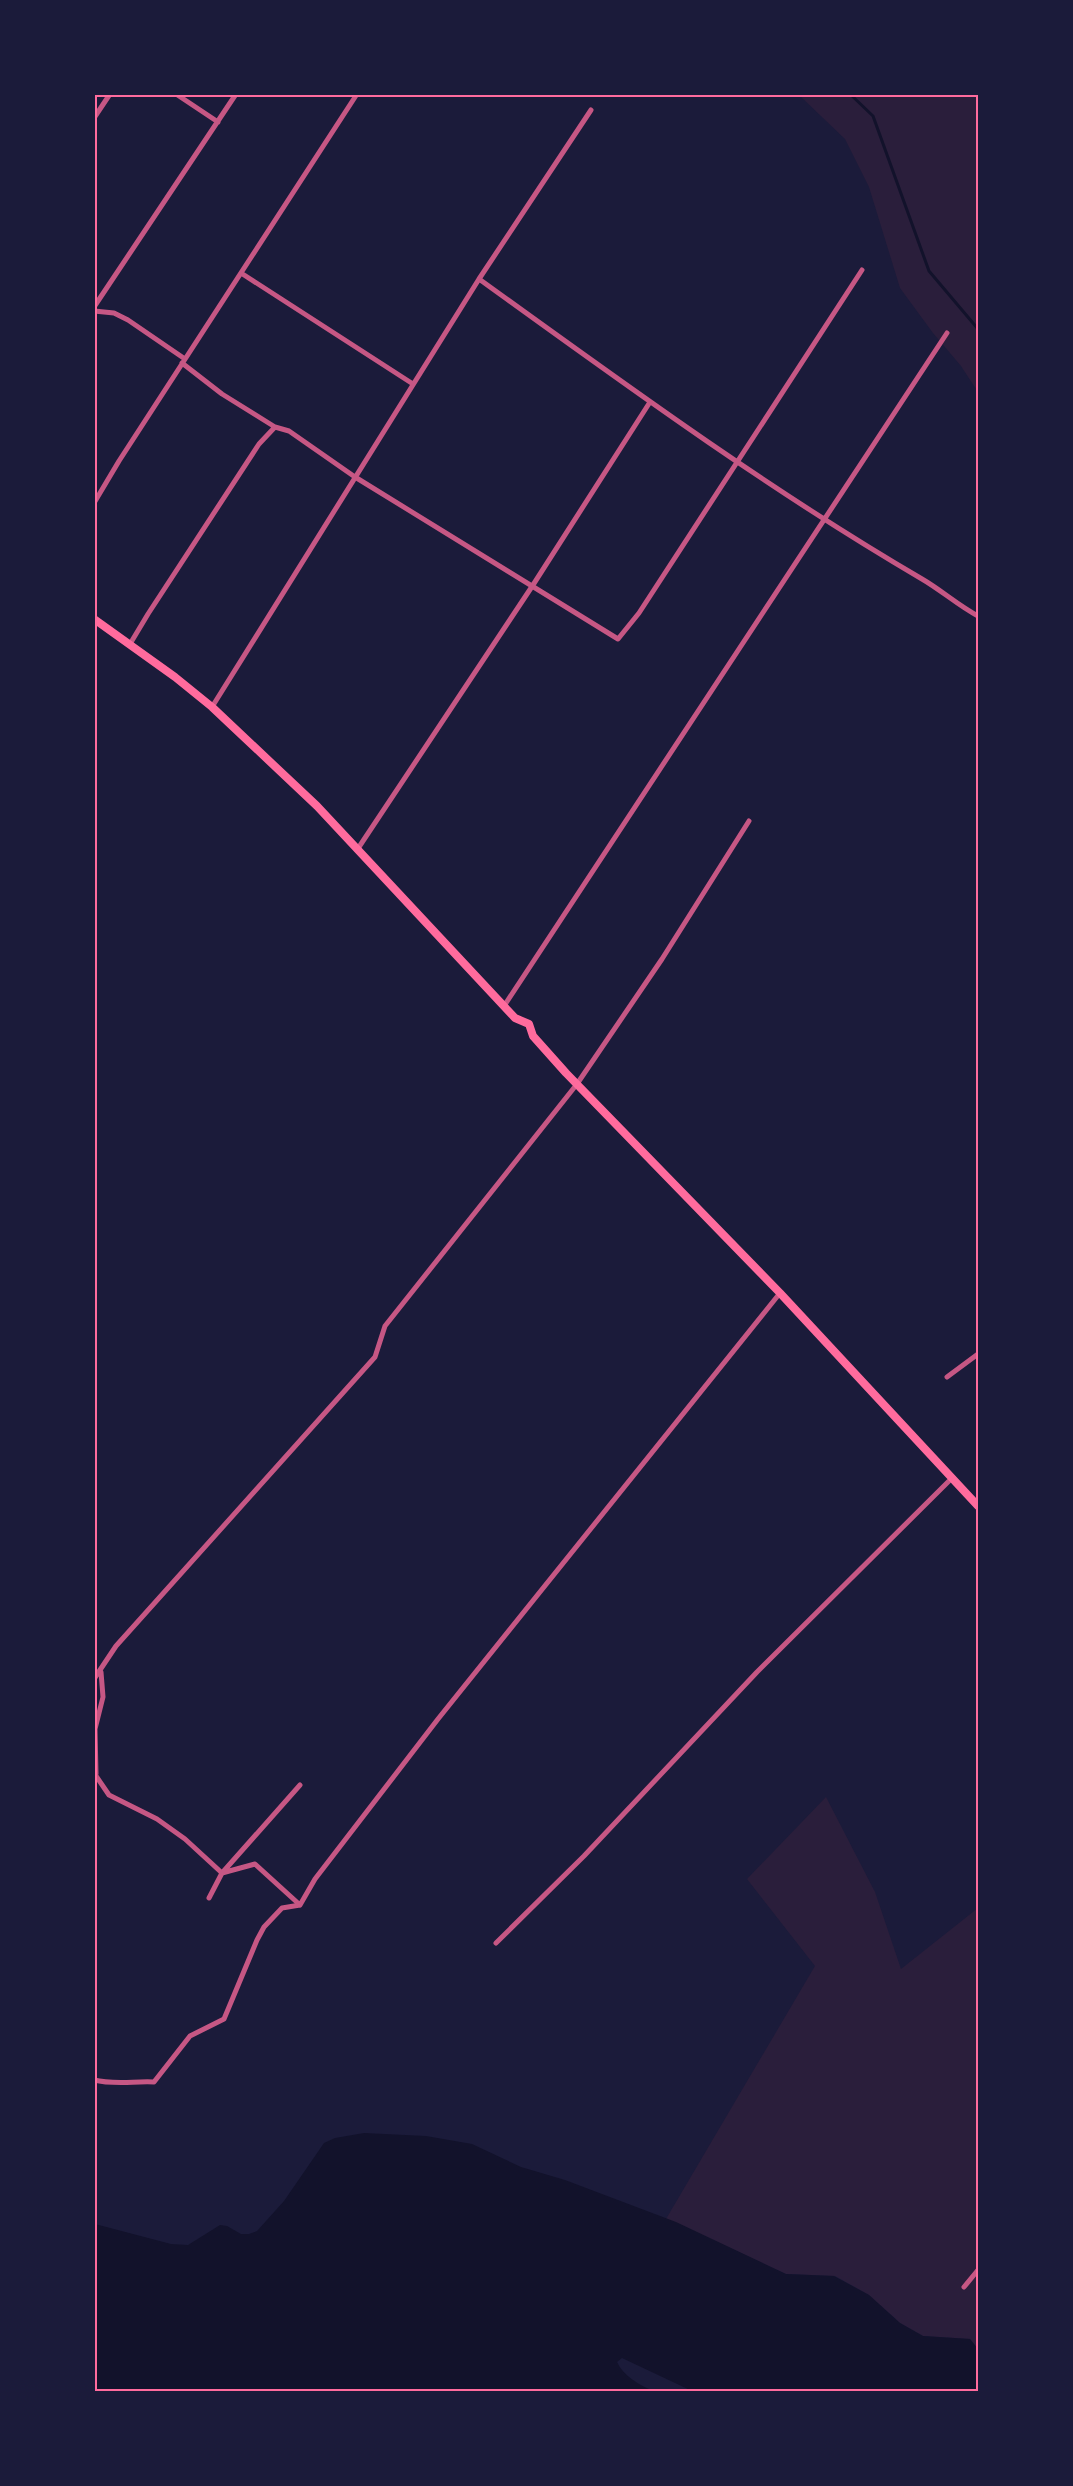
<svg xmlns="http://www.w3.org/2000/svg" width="1073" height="2486" font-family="Lato,sans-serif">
  <rect width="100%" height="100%" fill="#1b1b3a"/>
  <path fill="#2a1e3b" d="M799,95H978V392L961,366L933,333L900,288L869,187L845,139Z
    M826,1797L875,1892L901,1969L978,1908V2349L970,2339L923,2336L900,2323L869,2295L835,2276L786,2274L666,2219L815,1966L747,1879Z"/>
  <path fill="#12122b" d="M364,2133L426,2136L472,2144L521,2167L565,2180L676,2222L786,2274L834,2276L869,2295L900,2323L923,2336L970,2339L978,2349V2391H692L622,2358L617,2362C623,2376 640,2385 653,2391H95V2224L171,2244L188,2245L220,2225L227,2226L241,2234H249L257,2231L284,2201L324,2143L335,2138Z"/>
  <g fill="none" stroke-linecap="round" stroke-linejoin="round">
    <path stroke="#12122b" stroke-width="3" d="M850,94L873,116L929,271L978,329"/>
    <path stroke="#c65784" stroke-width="5" d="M176,94L218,122
      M94,118L110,94
      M241,273L413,384
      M479,279C623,383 768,489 922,579C941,590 959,606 978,616
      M94,307L236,94
      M94,311L114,313L128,320L185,359
      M182,363L222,394L275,427
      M94,503L119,461L357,94
      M130,644L148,614L259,444L275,427L289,431L355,477L618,639L639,613L862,270
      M212,707L479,279L591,110
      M357,850L533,585L650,402
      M504,1006L947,333
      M947,1377L978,1354
      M94,1679L116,1646L375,1357L385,1326L577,1084L662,959L749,821
      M94,1773L109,1795L157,1819L185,1839L222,1873L255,1864L300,1905
      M96,1774L95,1729L103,1697L101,1672
      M209,1898L222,1873L300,1785
      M496,1943L584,1856L757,1672L952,1478
      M94,2080C114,2085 134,2081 154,2082L190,2036L224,2019L257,1940L264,1927L282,1908L300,1905L315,1879L438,1719L780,1293
      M964,2287L978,2270"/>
    <path stroke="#ff6b9d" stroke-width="8" d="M94,619L175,677L212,707L317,806L515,1018L529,1024L533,1036L566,1073L780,1293L978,1506"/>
  </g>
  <rect width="1073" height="2486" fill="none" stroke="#1b1b3a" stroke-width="192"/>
  <rect x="96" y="96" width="881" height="2294" fill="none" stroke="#ff6b9d" stroke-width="2"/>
</svg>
